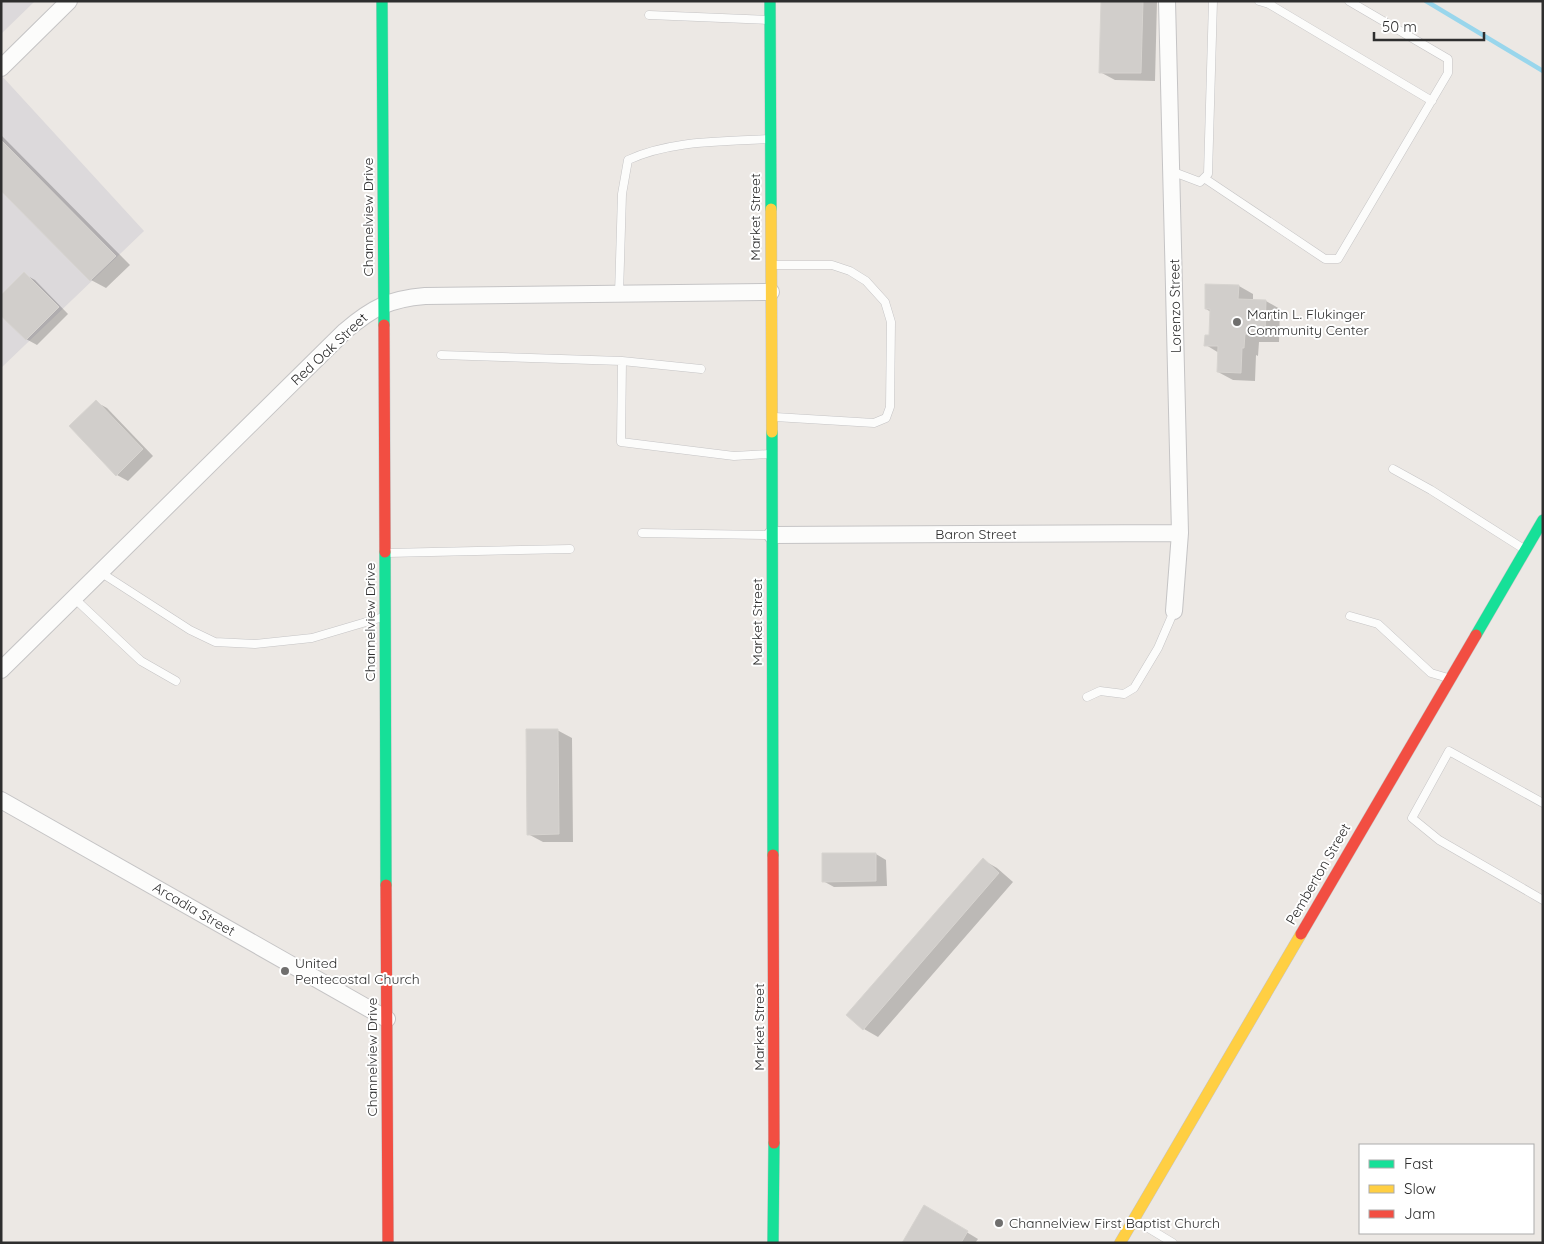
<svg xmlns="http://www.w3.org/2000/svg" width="1544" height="1244" font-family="Quicksand,sans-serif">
  <rect width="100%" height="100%" fill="#ece8e4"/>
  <path fill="#dcd9db" d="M1,1H35L1,34Z
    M1,75L144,231L1,368Z"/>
  <path fill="#0003" d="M1102,1H1157L1155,81L1115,80L1100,72Z
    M1,135L130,265L106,288L91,280L1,189Z
    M24,274L35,280L68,314L37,345L26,339Z
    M1239,286L1253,294V301H1266L1280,309L1279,342H1259L1258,356L1256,355L1255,381L1233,380L1218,372L1219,353L1206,345L1210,337L1211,312L1206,309Z
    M96,402L107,408L153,456L128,481L117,475Z
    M557,730L572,738L573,842H543L528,834Z
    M876,854L886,860L887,886L834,887L823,881Z
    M983,860L997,868L1013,882L878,1037L864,1029Z
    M925,1207L978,1239L975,1243H903Z"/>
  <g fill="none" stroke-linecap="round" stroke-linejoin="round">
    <path stroke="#99d6ec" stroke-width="4.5" d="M1426,1L1543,71"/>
  </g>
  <path fill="#d1cecb" stroke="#d7d4d0" d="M1101,1H1143L1141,73H1099Z
    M1,140L116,256L90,281L1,191Z
    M24,272L59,307L26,340L1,316V295Z
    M1205,284L1239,285L1238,299L1266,300L1265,335L1245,334L1244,348H1242L1241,373L1217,372L1218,346H1204L1205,335H1209L1210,309H1205Z
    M96,400L143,449L116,476L69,426Z
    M526,729H558L559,834L527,835Z
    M822,853H876V881L822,882Z
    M983,858L999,873L863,1030L846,1015Z
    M924,1205L968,1231L961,1243H902Z"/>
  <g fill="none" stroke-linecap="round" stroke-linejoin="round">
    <g stroke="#c5c4c5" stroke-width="9">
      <path id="lane" d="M1259,1L1269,4L1271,1
        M1269,4L1432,101
        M649,15L768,20
        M1171,171L1200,182L1208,174L1213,1
        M1204,178L1325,259H1338L1448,73V59L1349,1
        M772,265H832L850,271L866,281L885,302L891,322L890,407L886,418L874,423L775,417
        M619,294L622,194L628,160C671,140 722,142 768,139
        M441,355L622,361
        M701,369L622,361L621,442L734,456L769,454
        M1393,469L1431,490L1524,549
        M642,533L770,535
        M387,553L570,549
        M100,572L190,630L215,642L255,644L312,638L383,617
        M74,598L141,661L176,681
        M1350,616L1378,624L1431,673L1448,678
        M1087,697L1100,691L1124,694L1134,688L1158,648L1174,611
        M1543,803L1449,751L1412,818L1439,840L1543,900
        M1135,1220L1173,1243"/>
    </g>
    <g stroke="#c5c4c5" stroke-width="18">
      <path id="street" d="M1167,1L1180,533L1174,611
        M1,68L69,1
        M772,535L1180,533
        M1,670L345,331C372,308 389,299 425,296L771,292
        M1,800L387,1019"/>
    </g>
    <g stroke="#c5c4c5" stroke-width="12">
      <path id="fast" d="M382,1L384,325
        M770,1L771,209
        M772,432L773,855
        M385,552L386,885
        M1476,635L1543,520
        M773,1243L774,1143"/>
    </g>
    <g stroke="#c5c4c5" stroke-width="12">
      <path id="slow" d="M771,209L772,432
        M1120,1243L1301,934"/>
    </g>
    <g stroke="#c5c4c5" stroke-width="12">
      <path id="jam" d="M384,325L385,552
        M773,855L774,1143
        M386,885L388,1243
        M1301,934L1476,635"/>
    </g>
    <use href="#lane" stroke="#fcfcfb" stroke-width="8"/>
    <use href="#street" stroke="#fcfcfb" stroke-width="16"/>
    <use href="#fast" stroke="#16e098" stroke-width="11"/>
    <use href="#slow" stroke="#ffcf43" stroke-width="11"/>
    <use href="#jam" stroke="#f24e42" stroke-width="11"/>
  </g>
  <g fill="#706f6e" stroke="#fff" stroke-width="2">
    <circle cx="1237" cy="322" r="5"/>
    <circle cx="285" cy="971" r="5"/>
    <circle cx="999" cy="1223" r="5"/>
  </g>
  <g text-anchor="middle" stroke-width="4" stroke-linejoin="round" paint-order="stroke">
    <g font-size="14" fill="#2e2e2e" stroke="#fff">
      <text transform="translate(368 217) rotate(-90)" y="5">Channelview Drive</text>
      <text transform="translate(755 217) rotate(-90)" y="5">Market Street</text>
      <text transform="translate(1175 306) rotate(-91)" y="5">Lorenzo Street</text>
      <text transform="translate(329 349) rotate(-43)" y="5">Red Oak Street</text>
      <text x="976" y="539">Baron Street</text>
      <text transform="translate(370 622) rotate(-90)" y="5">Channelview Drive</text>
      <text transform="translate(757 622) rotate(-90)" y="5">Market Street</text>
      <text transform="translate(1318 874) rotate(-60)" y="5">Pemberton Street</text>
      <text transform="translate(194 909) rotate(30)" y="5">Arcadia Street</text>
      <text transform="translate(759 1027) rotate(-90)" y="5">Market Street</text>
      <text transform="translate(372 1057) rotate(-90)" y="5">Channelview Drive</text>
    </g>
    <g font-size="14" fill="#2e2e2e" stroke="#fff" text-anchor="start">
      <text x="1247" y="319">Martin L. Flukinger<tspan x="1247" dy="16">Community Center</tspan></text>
      <text x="295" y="968">United<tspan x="295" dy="16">Pentecostal Church</tspan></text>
      <text x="1009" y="1228">Channelview First Baptist Church</text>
    </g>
  </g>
  <rect width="1544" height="1244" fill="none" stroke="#2e2e2e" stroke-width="5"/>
  <rect x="1359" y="1144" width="175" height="90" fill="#ffffff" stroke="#ababab"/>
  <rect x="1369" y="1160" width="25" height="8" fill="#16e098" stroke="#ababab"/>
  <text x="1404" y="1169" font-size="15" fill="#2e2e2e">Fast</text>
  <rect x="1369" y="1185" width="25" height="8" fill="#ffcf43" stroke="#ababab"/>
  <text x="1404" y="1194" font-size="15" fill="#2e2e2e">Slow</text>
  <rect x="1369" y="1210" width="25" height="8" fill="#f24e42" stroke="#ababab"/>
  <text x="1404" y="1219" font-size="15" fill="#2e2e2e">Jam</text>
  <path d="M1374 32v8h110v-8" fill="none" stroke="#2e2e2e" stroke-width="2.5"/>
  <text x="1382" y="32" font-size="15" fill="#2e2e2e" stroke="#ffffff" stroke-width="4" paint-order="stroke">50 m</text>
</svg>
